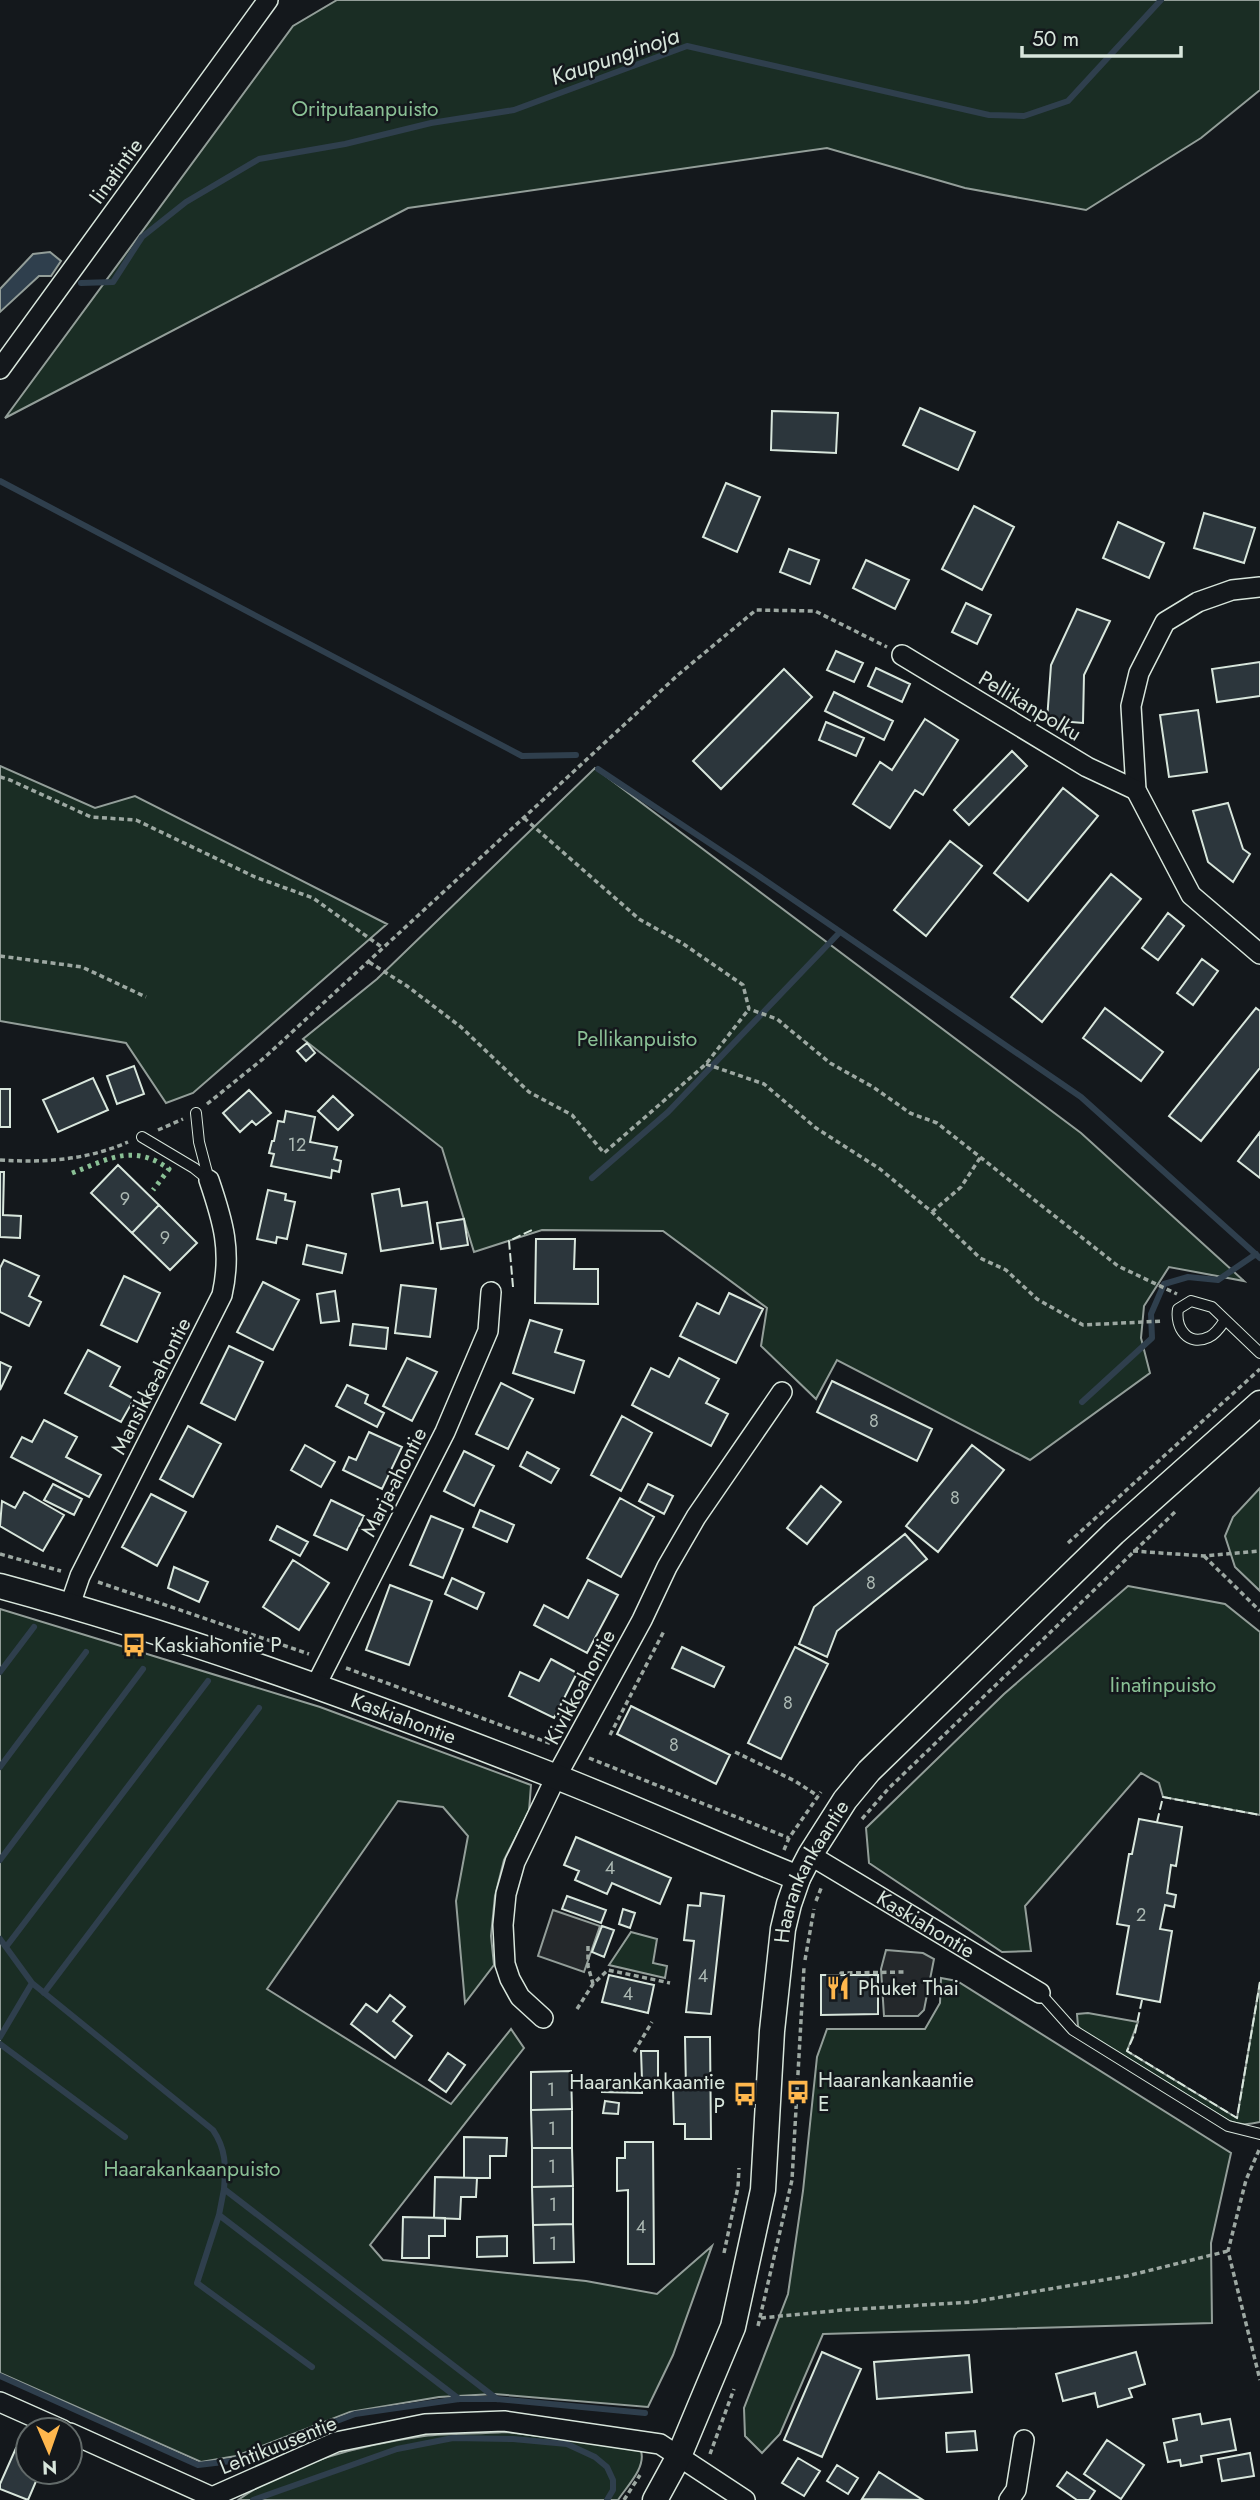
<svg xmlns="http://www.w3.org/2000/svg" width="1260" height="2500" font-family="Jost,sans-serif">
  <rect width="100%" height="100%" fill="#14181c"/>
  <path fill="#1a2d24" stroke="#939e99" stroke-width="2" d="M337,0H1260V90L1201,138L1086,210L965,188L827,148L408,208L5,418L293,26Z
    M0,766L95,808L135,796L387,924L193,1093L166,1103L126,1043L0,1021Z
    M595,768L1081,1133L1244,1281L1169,1267L1144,1306L1141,1338L1150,1373L1030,1460L837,1360L816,1399L761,1346L767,1308L663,1231L542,1230L474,1252L442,1148L303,1039L377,979Z
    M1260,1488V1591L1235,1567L1225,1536L1233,1517Z
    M1128,1586L1225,1604L1260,1632V1815L1163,1797L1159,1783L1141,1773L1025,1906L1031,1951L1002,1952L869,1863L866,1828L1004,1694Z
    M0,1609L320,1707L531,1785L529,1811L504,1860L495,1896L491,1936L494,1965L465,2003L456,1901L468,1836L443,1807L398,1801L267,1989L451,2104L511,2029L524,2048L370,2245L383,2260L586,2281L657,2294L712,2246L673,2355L648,2407L494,2394L439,2397L350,2412L236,2456L201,2462L0,2373Z
    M631,1932L657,1939L653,1963L667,1966L665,1978L609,1965Z
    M941,1978L957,1981L1231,2153L1211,2243L1212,2323L823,2334L780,2434L762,2453L745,2436L744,2408L788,2294L803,2191L817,2057L827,2029H925L940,2003Z
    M1260,1982V2122C1248,2125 1240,2125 1229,2121L1081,2030L1078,2026L1077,2014L1088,2013L1138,2022L1127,2051L1237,2118Z
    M505,2432L636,2448L641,2451C646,2468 627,2486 618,2500H238C291,2462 360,2445 424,2436C450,2433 478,2434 505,2432Z"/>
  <path fill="#24282b" stroke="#939e99" stroke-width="2" d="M553,1910L600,1926L584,1972L538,1956Z
    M886,1950L923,1953L934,1959L924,2010L918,2016H884L881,1969Z"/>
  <path fill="#2f3f4d" stroke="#939e99" stroke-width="2" d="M50,252L61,261L51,276H39L0,312V289L33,254Z"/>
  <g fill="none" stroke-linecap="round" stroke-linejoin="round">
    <path stroke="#2f3f4d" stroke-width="6" d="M81,283L113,282L142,237L186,202L259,159L345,144L431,123L514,110L687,46L989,115L1024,116L1068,101L1161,0
      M0,481L522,756L576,755
      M598,769L756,874L1081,1097L1260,1258
      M592,1178L668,1112L840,932
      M1082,1402L1152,1338L1151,1314L1164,1284L1188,1277L1218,1280L1256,1254
      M0,1672L34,1627
      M0,1767L86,1652
      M0,1860L143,1669
      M0,1939L32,1983L213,2130C226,2149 226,2166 224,2189L497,2399
      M6,1947L208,1681
      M44,1993L259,1708
      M0,2037L32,1983
      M0,2044L125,2137
      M224,2189L219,2215L197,2283L312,2367
      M219,2215L459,2399
      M0,2376L198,2465L232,2461L355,2414L459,2399H497L645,2413
      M253,2500L397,2449L453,2438L513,2439L567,2444L595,2457L607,2467L613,2480V2490L607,2500"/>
  </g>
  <path fill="#2c363c" stroke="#d8e6dc" stroke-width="2" d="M920,408L975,432L958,470L903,445Z
    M772,411L838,413L836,453L771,450Z
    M726,483L760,497L737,552L703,537Z
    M974,506L1014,527L982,590L942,569Z
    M1204,513L1255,528L1244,563L1194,548Z
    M1118,522L1164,543L1149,578L1103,558Z
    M789,549L819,560L810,584L780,572Z
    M866,560L909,580L895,609L853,588Z
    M966,603L991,615L977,644L952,632Z
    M1077,609L1110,621L1084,675L1083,723L1047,720L1051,665Z
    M836,651L863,663L854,682L827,670Z
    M1260,662V696L1217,702L1212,669Z
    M876,668L910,684L902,702L868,686Z
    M784,669L812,697L721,789L693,761Z
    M834,692L893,721L884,740L825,711Z
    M1198,710L1207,772L1169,777L1160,715Z
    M925,719L958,740L923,795L915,790L890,828L853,804L880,762L892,770Z
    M826,722L864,738L856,756L819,740Z
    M1012,751L1027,766L969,825L954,810Z
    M1063,788L1098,816L1028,901L994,873Z
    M1228,803L1243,849L1250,854L1233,882L1208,862L1193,811Z
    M950,841L982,866L926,936L894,910Z
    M1111,874L1141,899L1042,1022L1011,997Z
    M1168,913L1184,926L1158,960L1142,948Z
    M1202,959L1218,971L1193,1005L1177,993Z
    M1105,1008L1163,1052L1141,1081L1083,1038Z
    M1256,1008L1260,1011V1068L1201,1141L1169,1116Z
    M307,1043L315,1053L306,1061L297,1051Z
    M134,1066L144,1094L117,1104L107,1076Z
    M93,1078L108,1110L58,1132L43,1100Z
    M0,1089H10V1127H0Z
    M249,1090L271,1113L256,1125L252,1121L240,1132L223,1113Z
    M333,1096L353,1115L338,1130L318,1111Z
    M286,1111L315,1117L310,1142L337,1147L334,1159L341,1161L339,1172L332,1170L331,1178L271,1166L274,1154L269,1153L272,1141H274L278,1121L284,1122Z
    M1260,1132V1178L1238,1161Z
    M118,1165L159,1205L132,1233L91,1193Z
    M0,1172H4L3,1215L21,1216L20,1238L0,1237Z
    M399,1189L402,1206L427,1202L433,1243L381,1251L372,1194Z
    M268,1190L286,1194L285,1200L295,1202L287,1239L277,1237L276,1243L257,1239Z
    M159,1205L197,1243L170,1270L132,1233Z
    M464,1219L468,1245L441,1249L437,1223Z
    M536,1239H575L574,1269H598V1304L535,1303Z
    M307,1245L346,1254L342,1273L303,1264Z
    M4,1260L39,1276L29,1296L41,1302L29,1326L0,1312V1268Z
    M124,1276L160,1293L137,1342L101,1325Z
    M263,1282L299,1300L273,1350L237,1332Z
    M401,1285L436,1289L430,1337L395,1333Z
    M335,1291L339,1321L321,1323L317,1294Z
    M729,1293L763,1309L736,1363L680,1336L697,1303L719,1314Z
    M530,1320L562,1330L555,1352L584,1361L574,1393L513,1373Z
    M353,1324L388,1328L386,1349L350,1345Z
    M229,1346L263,1362L235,1420L201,1403Z
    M88,1350L120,1367L110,1386L134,1399L121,1422L65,1393Z
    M407,1358L437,1372L412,1421L383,1406Z
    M679,1358L719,1379L706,1403L728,1414L711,1446L632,1405L651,1368L669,1377Z
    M0,1362L11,1367L0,1390Z
    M832,1381L932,1429L917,1461L817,1412Z
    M501,1383L533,1399L508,1449L476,1434Z
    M347,1385L368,1395L365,1403L384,1413L377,1427L336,1406Z
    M622,1416L652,1433L621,1491L591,1475Z
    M44,1420L77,1437L66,1457L101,1475L89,1497L11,1457L22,1437L32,1442Z
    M188,1426L221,1444L193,1497L160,1479Z
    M369,1432L402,1447L382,1489L343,1470L349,1457L356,1460Z
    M305,1445L335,1462L321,1487L291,1470Z
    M972,1445L1004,1470L938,1552L906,1526Z
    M464,1451L494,1466L474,1506L444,1491Z
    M527,1452L559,1469L551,1483L520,1466Z
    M53,1484L82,1499L74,1515L44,1500Z
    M648,1484L673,1496L664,1514L639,1501Z
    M821,1486L841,1502L807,1544L787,1528Z
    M24,1492L64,1515L43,1551L0,1526L2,1501L15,1508Z
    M151,1494L186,1512L157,1566L122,1547Z
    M620,1498L654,1517L621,1577L587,1558Z
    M331,1500L364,1516L347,1550L314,1535Z
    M480,1510L514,1525L507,1542L473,1527Z
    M431,1516L463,1529L443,1578L410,1565Z
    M277,1526L308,1542L300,1556L270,1540Z
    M905,1534L927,1559L837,1631L827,1657L799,1644L814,1607Z
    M293,1560L329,1583L299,1630L263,1607Z
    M174,1567L208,1582L199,1602L168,1588Z
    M452,1578L484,1593L477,1609L445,1594Z
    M588,1580L618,1595L587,1653L534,1625L544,1605L568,1618Z
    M390,1585L432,1601L409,1665L366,1650Z
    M682,1647L724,1667L714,1687L672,1668Z
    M795,1647L828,1664L781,1759L748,1743Z
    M551,1659L577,1673L554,1718L509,1696L520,1672L539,1681Z
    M631,1706L730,1755L716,1784L617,1734Z
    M1139,1819L1182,1827L1176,1866L1171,1865L1167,1893L1176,1895L1174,1907L1165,1905L1160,1929L1172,1931L1160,2002L1117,1994L1129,1926L1117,1924L1129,1854H1132Z
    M576,1837L671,1878L660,1904L612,1883L607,1894L575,1880L579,1871L564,1865Z
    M701,1893L724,1896L711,2014L686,2012L694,1941L684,1940L688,1905L700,1906Z
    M567,1896L606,1910L601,1923L562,1909Z
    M623,1909L635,1913L630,1928L619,1924Z
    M602,1926L614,1930L604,1957L592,1952Z
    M609,1975L654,1985L648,2013L602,2002Z
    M821,1975H878V2014L821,2015Z
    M390,1995L405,2007L393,2021L412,2036L395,2058L351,2024L366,2004L377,2012Z
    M685,2037H710L711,2139H685V2124H674L673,2089H686Z
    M641,2051H658V2080H642Z
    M448,2053L465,2065L446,2092L429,2080Z
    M571,2071L572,2109L531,2110V2072Z
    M602,2079L642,2080V2093L602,2092Z
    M605,2101L619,2103L618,2114L603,2113Z
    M572,2109V2148H532L531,2110Z
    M464,2137L507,2138L506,2156H490V2178H464Z
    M625,2142H653L654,2264H628V2190L617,2191V2158H625Z
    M532,2148H572L573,2186L532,2187Z
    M435,2177L477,2178L476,2197H461L460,2219L434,2218Z
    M573,2186V2224L533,2225L532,2187Z
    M403,2217L445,2218V2236H429V2258H402Z
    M573,2224L574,2262L534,2263L533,2225Z
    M507,2236V2256L477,2257V2237Z
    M822,2352L861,2369L822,2457L784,2440Z
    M1136,2352L1145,2384L1129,2389L1132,2397L1098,2407L1095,2393L1063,2401L1056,2374Z
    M969,2355L972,2392L877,2399L874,2362Z
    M1200,2414L1202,2424L1230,2419L1236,2450L1201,2456L1202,2462L1181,2466L1180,2460L1168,2462L1164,2443L1177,2440L1173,2419Z
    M975,2431L977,2450L947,2452L946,2433Z
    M1107,2440L1144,2465L1121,2499L1084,2474Z
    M16,2448L28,2453V2472H40L28,2500L0,2489V2484Z
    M1250,2453L1254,2476L1222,2481L1218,2459Z
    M798,2458L820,2471L804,2496L782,2483Z
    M837,2465L858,2478L848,2494L827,2481Z
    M879,2472L923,2500L862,2499Z
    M1067,2472L1095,2491L1089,2500H1077L1057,2486Z"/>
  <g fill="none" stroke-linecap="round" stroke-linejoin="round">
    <g stroke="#d8e6dc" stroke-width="12">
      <path id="service" d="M142,1137L194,1168L209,1180L199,1142L196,1113
        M1225,1320C1221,1326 1216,1334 1209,1337C1188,1347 1175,1328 1178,1309L1191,1301L1212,1307L1260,1353
        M1040,1993L1073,2030L1228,2126L1260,2134"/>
    </g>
    <g stroke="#d8e6dc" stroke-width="22">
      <g id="minor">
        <path d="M0,369L268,0"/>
        <path d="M1260,587L1232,590L1198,602L1165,622L1139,673L1131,706L1136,790L1191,895L1260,954"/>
        <path d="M902,655L1087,767L1136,790"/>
        <path d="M70,1605L80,1576L222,1295C232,1251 223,1221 209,1180"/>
        <path d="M316,1685L445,1432L488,1331L491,1292"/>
        <path id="s1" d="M810,1855L1040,1993"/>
        <path d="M543,2018L520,1997L510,1979L505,1964L503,1925L506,1894L515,1862L556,1777L642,1620L667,1567L696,1517L782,1392"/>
        <path d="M0,2402L63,2430"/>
        <path d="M70,2433L212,2497L336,2442L425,2424L504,2421L660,2444L745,2500"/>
        <path d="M1009,2500L1016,2490L1024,2440"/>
      </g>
    </g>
    <g stroke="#d8e6dc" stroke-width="27">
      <g id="tertiary">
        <path id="s2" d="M0,1586C189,1637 372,1705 554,1776C636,1808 716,1845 798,1878"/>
        <path id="s3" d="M655,2500L679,2456L733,2327L763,2190L772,2031L783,1929L789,1904L798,1878L810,1855L845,1800L869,1771L1114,1533L1260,1403"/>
      </g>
    </g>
    <path stroke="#9da8a2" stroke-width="3.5" stroke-dasharray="5 3.5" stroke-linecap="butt" d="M0,777L10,780L91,817L136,820L255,877L313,898L383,948
      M524,818L639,919L682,943L743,985L749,1009L777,1019L830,1063L873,1087L910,1113L937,1123L1118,1266L1177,1294
      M0,956L82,967L146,997
      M369,962L407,986L461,1027L529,1092L572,1115L604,1153L706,1064L749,1009
      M706,1064L764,1084L816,1128L880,1169L932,1212L980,1258L1006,1270L1037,1299L1083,1325L1163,1321
      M207,1104L264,1058L679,674L756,610L815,611L887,647
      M158,1130L183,1119
      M0,1160C44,1163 87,1160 128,1142
      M932,1212L961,1187L980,1158
      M1068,1543L1260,1369
      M1133,1551L1204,1556L1260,1551
      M0,1554L61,1571
      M1204,1556L1260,1611
      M98,1582L309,1654
      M346,1668L552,1744
      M610,1735L664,1631
      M735,1752L795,1781L818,1796
      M589,1758L789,1838
      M862,1819L888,1789L1176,1511
      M784,1850L789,1838L821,1792
      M816,1901L822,1886
      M588,1946V1966L593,1984
      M805,1960L814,1909
      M841,1975V1973L906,1972
      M577,2009L593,1984L608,1970L670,1983
      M634,2052L652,2022
      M1259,2150L1246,2180L1228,2251L1260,2380
      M724,2253L738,2187L739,2168
      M761,2318L843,2310L972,2302L1127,2276L1228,2251
      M758,2326L792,2180L804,1967
      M710,2454L734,2389
      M624,2500L640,2475"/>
    <use href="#service" stroke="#14181c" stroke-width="10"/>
    <use href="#minor" stroke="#14181c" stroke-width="19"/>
    <use href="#tertiary" stroke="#14181c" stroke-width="24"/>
    <path stroke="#8ac095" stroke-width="5" stroke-dasharray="3.5 5" stroke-linecap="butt" d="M72,1173C109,1159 133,1143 169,1169L153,1190"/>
    <path stroke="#d8e6dc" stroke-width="2" stroke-dasharray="9 3.5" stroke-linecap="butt" d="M513,1287L509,1241L534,1229
      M1157,1822L1163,1797L1260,1815
      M1142,2000L1135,2033L1127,2051L1237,2118L1260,1982"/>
  </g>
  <defs>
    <g id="bus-bare" transform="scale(1.89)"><path d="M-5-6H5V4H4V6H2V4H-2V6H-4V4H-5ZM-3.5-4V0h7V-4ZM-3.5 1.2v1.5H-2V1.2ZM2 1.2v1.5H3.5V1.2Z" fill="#ffb74d" stroke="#14181c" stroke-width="2.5" paint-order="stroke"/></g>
    <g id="restaurant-bare" transform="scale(1.89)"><path d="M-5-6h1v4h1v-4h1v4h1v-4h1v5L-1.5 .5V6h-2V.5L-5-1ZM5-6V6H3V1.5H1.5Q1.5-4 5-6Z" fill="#ffb74d" stroke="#14181c" stroke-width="2.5" paint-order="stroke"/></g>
  </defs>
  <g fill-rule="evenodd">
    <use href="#bus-bare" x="134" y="1645"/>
    <use href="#restaurant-bare" x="838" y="1988"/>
    <use href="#bus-bare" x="798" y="2092"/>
    <use href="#bus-bare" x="745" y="2094"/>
  </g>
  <g text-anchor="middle" stroke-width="5" stroke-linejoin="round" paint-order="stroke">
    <g font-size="18" fill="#adbab4">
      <text x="297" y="1151">12</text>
      <text x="125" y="1205">9</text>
      <text x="165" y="1244">9</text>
      <text x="874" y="1427">8</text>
      <text x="955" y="1504">8</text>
      <text x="871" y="1589">8</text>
      <text x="788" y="1709">8</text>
      <text x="674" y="1751">8</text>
      <text x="610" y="1874">4</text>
      <text x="1141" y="1921">2</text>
      <text x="703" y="1982">4</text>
      <text x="628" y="2000">4</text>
      <text x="551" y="2096">1</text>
      <text x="552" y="2135">1</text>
      <text x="552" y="2173">1</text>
      <text x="553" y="2211">1</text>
      <text x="641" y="2233">4</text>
      <text x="553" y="2250">1</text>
    </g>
    <g font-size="21" fill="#8ac095" stroke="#14181c">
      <text x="365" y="116">Oritputaanpuisto</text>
      <text x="637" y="1046">Pellikanpuisto</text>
      <text x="1163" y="1692">Iinatinpuisto</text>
      <text x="192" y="2176">Haarakankaanpuisto</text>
    </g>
    <g font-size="21" fill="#d8e6dc" stroke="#14181c">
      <text transform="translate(116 171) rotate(-54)" y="7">Iinatintie</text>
      <text transform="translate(1030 706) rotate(31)" y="7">Pellikanpolku</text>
      <text transform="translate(151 1386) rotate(-63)" y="7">Mansikka-ahontie</text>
      <text transform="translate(394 1482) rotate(-63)" y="7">Marja-ahontie</text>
      <text transform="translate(580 1687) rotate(-62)" y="7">Kivikkoahontie</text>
      <text dy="7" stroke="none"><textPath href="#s2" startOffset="425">Kaskiahontie</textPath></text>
      <text dy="7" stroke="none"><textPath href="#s3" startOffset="656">Haarankankaantie</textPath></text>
      <text dy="7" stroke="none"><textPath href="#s1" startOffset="135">Kaskiahontie</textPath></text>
      <text transform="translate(278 2445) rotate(-22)" y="7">Lehtikuusentie</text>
    </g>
    <g font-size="21" fill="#d8e6dc" stroke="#14181c" text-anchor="start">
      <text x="154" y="1652">Kaskiahontie P</text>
      <text x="858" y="1995">Phuket Thai</text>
      <text x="818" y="2087">Haarankankaantie<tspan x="818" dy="24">E</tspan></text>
      <text x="725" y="2089" text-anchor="end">Haarankankaantie<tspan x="725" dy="24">P</tspan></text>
    </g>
    <g font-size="23" font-style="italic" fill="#d8e6dc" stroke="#14181c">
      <text transform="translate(615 56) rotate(-19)" y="8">Kaupunginoja</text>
    </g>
  </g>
  <g transform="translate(49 2451) rotate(178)"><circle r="33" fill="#14181c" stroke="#626a69" stroke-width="2"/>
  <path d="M0-5L12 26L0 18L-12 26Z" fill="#ffb74d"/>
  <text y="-10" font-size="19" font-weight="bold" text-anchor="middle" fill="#d8e6dc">N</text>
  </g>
  <path d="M1022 46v10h159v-10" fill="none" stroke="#d8e6dc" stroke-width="3.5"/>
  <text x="1032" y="46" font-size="21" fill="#d8e6dc" stroke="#14181c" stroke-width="5" paint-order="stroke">50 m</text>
</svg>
